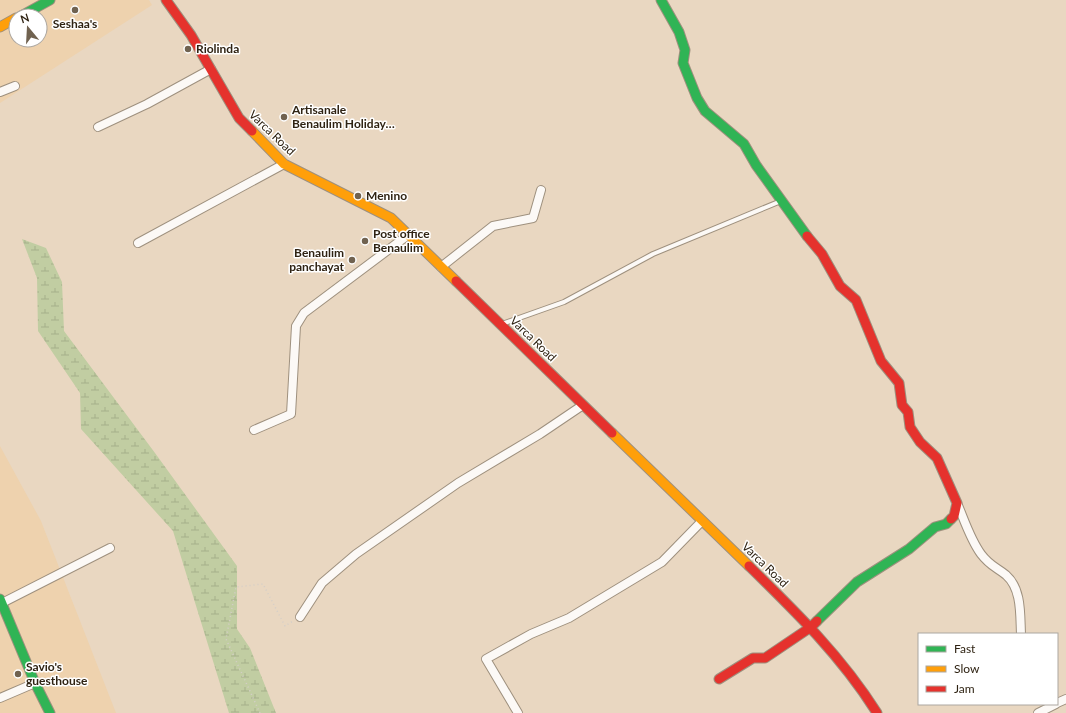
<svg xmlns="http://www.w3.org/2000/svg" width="1066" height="713" font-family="Lato,sans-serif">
  <defs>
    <pattern id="wetland-marsh" width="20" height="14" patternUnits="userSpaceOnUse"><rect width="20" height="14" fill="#c1cda2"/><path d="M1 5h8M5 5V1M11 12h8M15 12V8" fill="none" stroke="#a6b08b"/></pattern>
  </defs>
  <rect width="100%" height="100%" fill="#e9d7c1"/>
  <path fill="#eed2ae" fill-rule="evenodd" d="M0,0H149L152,5L0,103ZM16,16H40V40H16Z
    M0,446L41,521L116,713H0Z"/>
  <path fill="url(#wetland-marsh)" d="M22,239L46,248L62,282L64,331L155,453L237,566V629L250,648L276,713H229L173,531L81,429L80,393L38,331L37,278Z"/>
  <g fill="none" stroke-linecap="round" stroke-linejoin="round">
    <g stroke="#9e907e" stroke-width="6">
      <path id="lane" d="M502,324L564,302L653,254L781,201"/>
    </g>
    <g stroke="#9e907e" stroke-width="10">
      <path id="street" d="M0,92L15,86
        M98,127L147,104L211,69
        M138,243L284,164
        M441,267L493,226L533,218L541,190
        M254,430L291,414L296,326L304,313L408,235
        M957,503C964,519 970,539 981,554C990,566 996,567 1006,575C1022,589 1020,615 1021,634
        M0,604L110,548
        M300,617L322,583L356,554L458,483L540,434L583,405
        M0,698L35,683
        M1057,703L1066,699
        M518,713L486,659L531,634L569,618L662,562L702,521
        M1038,713L1056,704"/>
    </g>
    <g stroke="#9e907e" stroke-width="11">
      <path id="fast" d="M661,0L679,32L685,50L683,63L697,98L705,111L744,144L756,165L807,236
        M21,16L50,0
        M0,599L35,683L50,713
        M817,621L857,582L909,549L935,527L946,524L951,519"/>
    </g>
    <g stroke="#9e907e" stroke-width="11">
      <path id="slow" d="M0,27L16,18
        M252,131L284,164L391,218L456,281
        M612,433L749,566"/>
    </g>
    <g stroke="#9e907e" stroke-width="11">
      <path id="jam" d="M166,0L191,35L239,118L252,131
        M807,236L822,254L840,286L856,300L881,361L899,383L902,405L908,412L910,427L920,442L937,458L957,503L954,516L951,519
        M456,281L612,433
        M749,566C796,612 842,657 877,713
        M719,679L753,658H765L811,627L817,621"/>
    </g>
    <path stroke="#d4cec8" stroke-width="1.5" stroke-dasharray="1 3" stroke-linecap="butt" d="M260,713L226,639L236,587L263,584L285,626L293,621"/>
    <use href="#lane" stroke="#fcf9f6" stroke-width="4"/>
    <use href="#street" stroke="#fcf9f6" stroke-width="8"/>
    <use href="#fast" stroke="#30b455" stroke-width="9"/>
    <use href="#slow" stroke="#ff9f0a" stroke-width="9"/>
    <use href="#jam" stroke="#e5322d" stroke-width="9"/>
  </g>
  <g fill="#706250" stroke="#fff" stroke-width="1.5">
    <circle cx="75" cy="10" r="4"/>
    <circle cx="188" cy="49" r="4"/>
    <circle cx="284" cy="117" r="4"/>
    <circle cx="358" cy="196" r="4"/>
    <circle cx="365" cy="241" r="4"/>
    <circle cx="352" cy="260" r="4"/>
    <circle cx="18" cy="674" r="4"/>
  </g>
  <g text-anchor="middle" stroke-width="3" stroke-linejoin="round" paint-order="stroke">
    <g font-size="12" font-weight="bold" fill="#2f2313" stroke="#fff" text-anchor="start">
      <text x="75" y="28" text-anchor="middle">Seshaa's</text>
      <text x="196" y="53">Riolinda</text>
      <text x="292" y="114">Artisanale<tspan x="292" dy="14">Benaulim Holiday…</tspan></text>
      <text x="366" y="200">Menino</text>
      <text x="373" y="238">Post office<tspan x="373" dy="14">Benaulim</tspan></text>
      <text x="344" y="257" text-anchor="end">Benaulim<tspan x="344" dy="14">panchayat</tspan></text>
      <text x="26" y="671">Savio's<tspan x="26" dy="14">guesthouse</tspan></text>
    </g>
    <g font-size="12" fill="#2f2313" stroke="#fff">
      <text transform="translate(272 133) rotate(44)" y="4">Varca Road</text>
      <text transform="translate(533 339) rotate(44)" y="4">Varca Road</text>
      <text transform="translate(765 565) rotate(44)" y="4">Varca Road</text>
    </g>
  </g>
  <rect x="918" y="633" width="140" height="72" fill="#ffffff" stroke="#aca7a1"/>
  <rect x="926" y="646" width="20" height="6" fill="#30b455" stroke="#aca7a1"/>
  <text x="954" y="653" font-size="12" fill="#2f2313">Fast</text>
  <rect x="926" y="666" width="20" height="6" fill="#ff9f0a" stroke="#aca7a1"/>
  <text x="954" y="673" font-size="12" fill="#2f2313">Slow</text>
  <rect x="926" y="686" width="20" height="6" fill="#e5322d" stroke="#aca7a1"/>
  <text x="954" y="693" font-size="12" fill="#2f2313">Jam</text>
  <g transform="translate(28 28) rotate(342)"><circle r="19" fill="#ffffff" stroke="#aca7a1"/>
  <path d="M0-3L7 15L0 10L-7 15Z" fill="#706250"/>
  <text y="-6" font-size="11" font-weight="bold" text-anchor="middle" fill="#2f2313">N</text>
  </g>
</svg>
